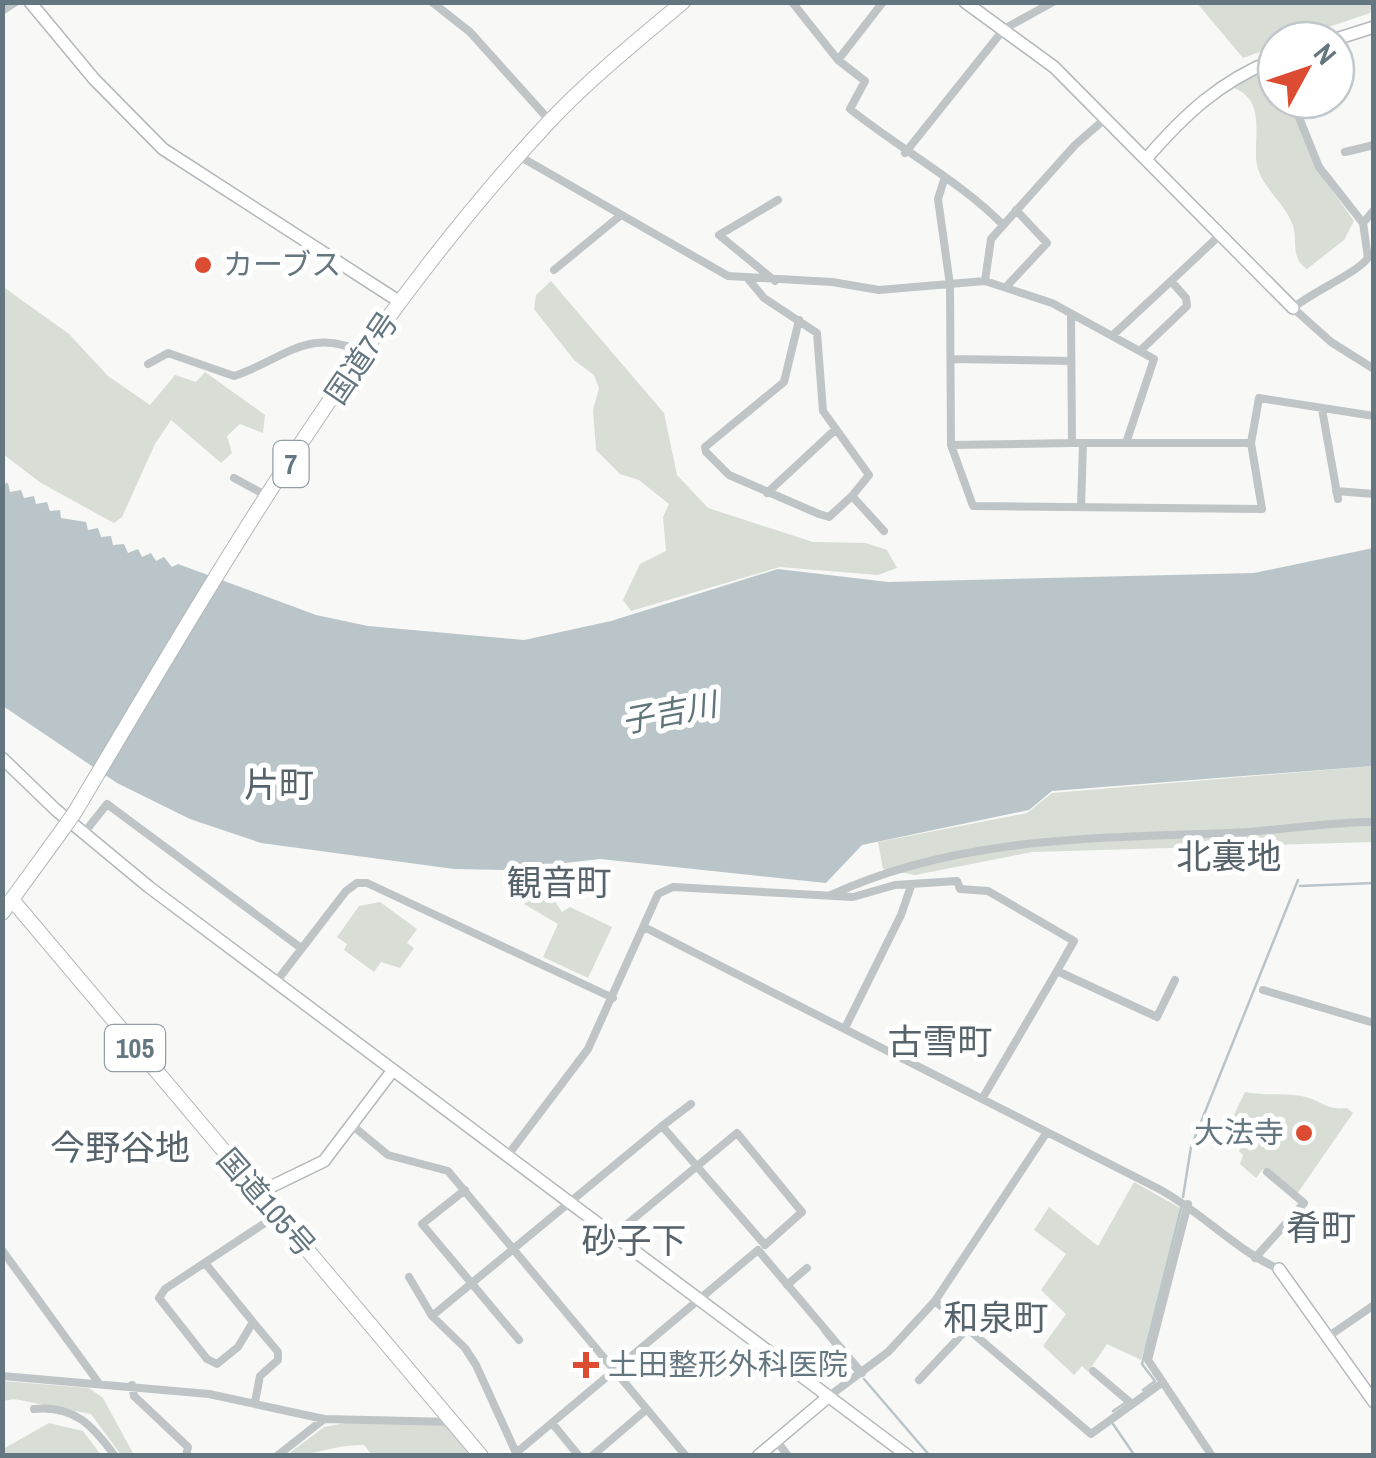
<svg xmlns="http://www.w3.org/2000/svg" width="1376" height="1458" font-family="'Archivo Narrow','Noto Sans JP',sans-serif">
  <rect width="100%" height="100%" fill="#f8f8f6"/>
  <path fill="#d8ddd5" d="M1373,2L1370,13L1291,40H1276V46L1243,58L1197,3Z
    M1276,68V100H1288L1317,169L1354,221L1344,240L1307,269C1290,258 1298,242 1293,226C1286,203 1262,189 1257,165C1252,142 1268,101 1234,88L1251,75Z
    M551,281L664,413L677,475L708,508L813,542L866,543L887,550L897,568L878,575L780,567L631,611L623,600L640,564L666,551L663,517L669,504L639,480L620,474L596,450L593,410L599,388L594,375L574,360L534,309L536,295Z
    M2,286L69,334L108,376L150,405L175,375L196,382L205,372L265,415L263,433L240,424L227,436L232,453L221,463L171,420L155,444L122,517L114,523L41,483L3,454Z
    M1373,766V842L1032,852L915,875L883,869L878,842L1027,813L1052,793Z
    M527,897H552L562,912L570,907L612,927L588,978L543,957L558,924L524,904Z
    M380,902L417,929L407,943L414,948L400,968L381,962L374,972L344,950L347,944L337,937L359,906Z
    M1245,1092C1265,1096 1285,1093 1301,1096C1320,1099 1326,1111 1347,1108L1353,1113L1297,1194L1263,1169L1256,1178L1240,1164L1243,1155L1239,1151L1245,1141L1228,1127Z
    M1134,1182L1182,1209L1167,1283L1141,1360L1107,1344L1088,1372L1082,1366L1074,1375L1043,1346L1066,1314L1041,1290L1066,1254L1034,1230L1049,1207L1098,1246Z
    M3,1381L89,1388L103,1398L134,1455H121L91,1414L14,1399L3,1401Z
    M350,1422L446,1425L473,1455H372L364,1445C335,1444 316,1456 287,1455L324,1427Z
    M49,1423L83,1431L101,1455H3V1449Z"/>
  <path fill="#b9c5c9" d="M8,483L10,492L21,490L24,498L34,496L36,504L47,502L50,511L60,510L61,518L86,522L88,530L98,528L101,537L111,536L113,545L124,544L128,553L138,549L142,557L151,553L156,561L164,557L172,567L178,564L316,615L368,626L524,640L611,621L778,569L888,582L1254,573L1373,548V766L1052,791L1029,810L862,845L826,883L600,859L504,870L454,869L261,843L190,819L117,783L3,706L2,484Z"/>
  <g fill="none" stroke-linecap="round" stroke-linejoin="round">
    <path stroke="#b9c5c9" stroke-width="2.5" d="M1300,886L1374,883
      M1183,1197L1191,1147L1298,880
      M823,1332L855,1371
      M864,1379L930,1456
      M1143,1390L1155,1381L1142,1364L1182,1205
      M1113,1411L1125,1403
      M1113,1424L1135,1456"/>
    <g stroke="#b2b8bc" stroke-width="14">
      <path id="secondary" d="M30,2L94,79L163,149L400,302
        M965,2L1054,67L1293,308
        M1333,40L1374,27
        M1146,159C1184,115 1221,80 1276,59
        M2,758L56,810L149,887L908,1456
        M256,1194L324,1161L393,1070
        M1279,1269L1374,1402
        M758,1456L828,1397"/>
    </g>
    <g stroke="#b3b8ba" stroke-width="16">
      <path id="highway" d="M75,812C216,575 358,327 547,124C588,80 637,41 683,2
        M14,902L481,1456
        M2,913L63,829"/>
    </g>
    <path stroke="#bfc4c7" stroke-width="8" d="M432,2L470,32L550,121
      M792,2L838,60L865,81L850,109C897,147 964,184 1003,225
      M2,11L16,2
      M838,60L883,2
      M1292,100L1319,167L1363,223
      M1345,152L1374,145
      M905,153L1004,29L1053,2
      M519,156L728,276L832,282L879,290L985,281L1052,303L1154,359L1126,443
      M944,180L938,199L950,285L951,445L973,506L1262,509L1251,443
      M1374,210L1363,223L1368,258C1357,273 1312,292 1293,308L1331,342L1374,369
      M554,270L621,215
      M749,280L764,298L817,333L823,411L869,475L852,496L884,531
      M775,281L719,235L778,200
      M985,281L991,239L1075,145L1106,118
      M1007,286L1047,243L1016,210
      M1071,316L1072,443H1251L1259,398L1374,416
      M799,320L784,382L705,447L706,452L729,475L819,514L829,517L852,496
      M1113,335L1171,281
      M1142,349L1187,306L1186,298L1171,281L1220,235
      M951,359L1071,361
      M148,364L168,353L234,376C283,360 310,324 365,354
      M1322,409L1338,499
      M951,445L1072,443
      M234,478L269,497
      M1336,491L1374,494
      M767,493L836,429
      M1081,507L1083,444
      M84,833L107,804L301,948
      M831,895C956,837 1094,838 1229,833C1277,831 1325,822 1374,822
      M646,928L1159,1189C1202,1212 1235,1250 1279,1269
      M276,982L346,891L357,883H367L613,998
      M1263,990L1374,1023
      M845,1028L901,915L911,886
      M982,1099L1057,971L1157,1017L1175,980
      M353,1126L388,1155L448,1171L686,1456
      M508,1155L588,1049L658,894L673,887L853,897L895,885L957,881L960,889L988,891L1074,941L1057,971
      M465,1190L422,1224L519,1340
      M1188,1204L1148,1360L1212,1456
      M614,1235L737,1133L802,1212L765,1245L662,1126L691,1104
      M2,1250L98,1382
      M1255,1258L1304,1203L1267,1172
      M205,1263L253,1322L238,1347L217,1364L207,1359L159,1298L165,1289L277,1215
      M409,1277L432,1316L465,1348L476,1365L517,1455
      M787,1285L807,1268
      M935,1301L1091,1434L1163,1382
      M432,1316L662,1126
      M253,1322L278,1352V1360L260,1376L255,1402
      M1329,1336L1374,1305
      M1093,1371L1132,1404
      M2,1376L209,1394L324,1419L454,1422
      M919,1380L967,1329
      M132,1385L134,1396L188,1447L186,1456
      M828,1397L888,1352L935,1301L1047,1132
      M34,1409C75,1405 93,1426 115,1456
      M552,1423L579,1456
      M776,1440L788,1456
      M516,1453L758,1250L862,1373
      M277,1456L324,1419
      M592,1456L647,1409"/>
    <use href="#secondary" stroke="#fff" stroke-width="11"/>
    <use href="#highway" stroke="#fff" stroke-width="14"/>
    <g stroke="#b3b8ba" stroke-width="16" stroke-linecap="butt">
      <path id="highway-bridge" d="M63,829L75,812"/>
    </g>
    <use href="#highway-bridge" stroke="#fff" stroke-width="14"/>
  </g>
  <g fill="#dc4c32" stroke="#fff" stroke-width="4">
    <circle cx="203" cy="265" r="10"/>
    <circle cx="1304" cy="1133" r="10"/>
    <path d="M581 1350h10v10h10v10h-10v10h-10v-10h-10v-10h10z"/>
  </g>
  <g text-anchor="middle" stroke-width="10" stroke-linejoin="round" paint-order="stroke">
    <g fill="#fff" stroke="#929fa5" stroke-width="2.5">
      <rect x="273.5" y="441" width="35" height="46" rx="8"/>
      <rect x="105" y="1025" width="60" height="46" rx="8"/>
    </g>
    <g font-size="28" font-weight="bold" fill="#64767f">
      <text x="291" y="474">7</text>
      <text x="135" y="1058">105</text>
    </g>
    <g font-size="30" fill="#64767f" stroke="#fff" text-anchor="start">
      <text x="223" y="275">カーブス</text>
      <text x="1284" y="1143" text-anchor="end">大法寺</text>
      <text x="608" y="1375">土田整形外科医院</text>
    </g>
    <g font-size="30" fill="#64767f" stroke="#fff">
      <text transform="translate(362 358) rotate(-56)" y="10">国道7号</text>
      <text transform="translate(266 1203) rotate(49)" y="10">国道105号</text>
    </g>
    <g font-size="32" font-style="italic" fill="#5f757a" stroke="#fff">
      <text transform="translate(669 713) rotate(-11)" y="11">子吉川</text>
    </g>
    <g font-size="35" fill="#56636b" stroke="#fff">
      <text x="279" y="797">片町</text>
      <text x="1229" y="869">北裏地</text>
      <text x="559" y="895">観音町</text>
      <text x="940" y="1054">古雪町</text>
      <text x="120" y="1160">今野谷地</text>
      <text x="1321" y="1240">肴町</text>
      <text x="634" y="1253">砂子下</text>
      <text x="996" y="1330">和泉町</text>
    </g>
  </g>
  <rect width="1376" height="1458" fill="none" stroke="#64767f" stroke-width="10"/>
  <g transform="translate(1306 70) rotate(50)"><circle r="48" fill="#ffffff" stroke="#c1c8cc" stroke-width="2.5"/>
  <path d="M0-8L18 38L0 25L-18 38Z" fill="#dc4c32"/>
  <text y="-15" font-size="28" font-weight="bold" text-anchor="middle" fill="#64767f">N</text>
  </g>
</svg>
